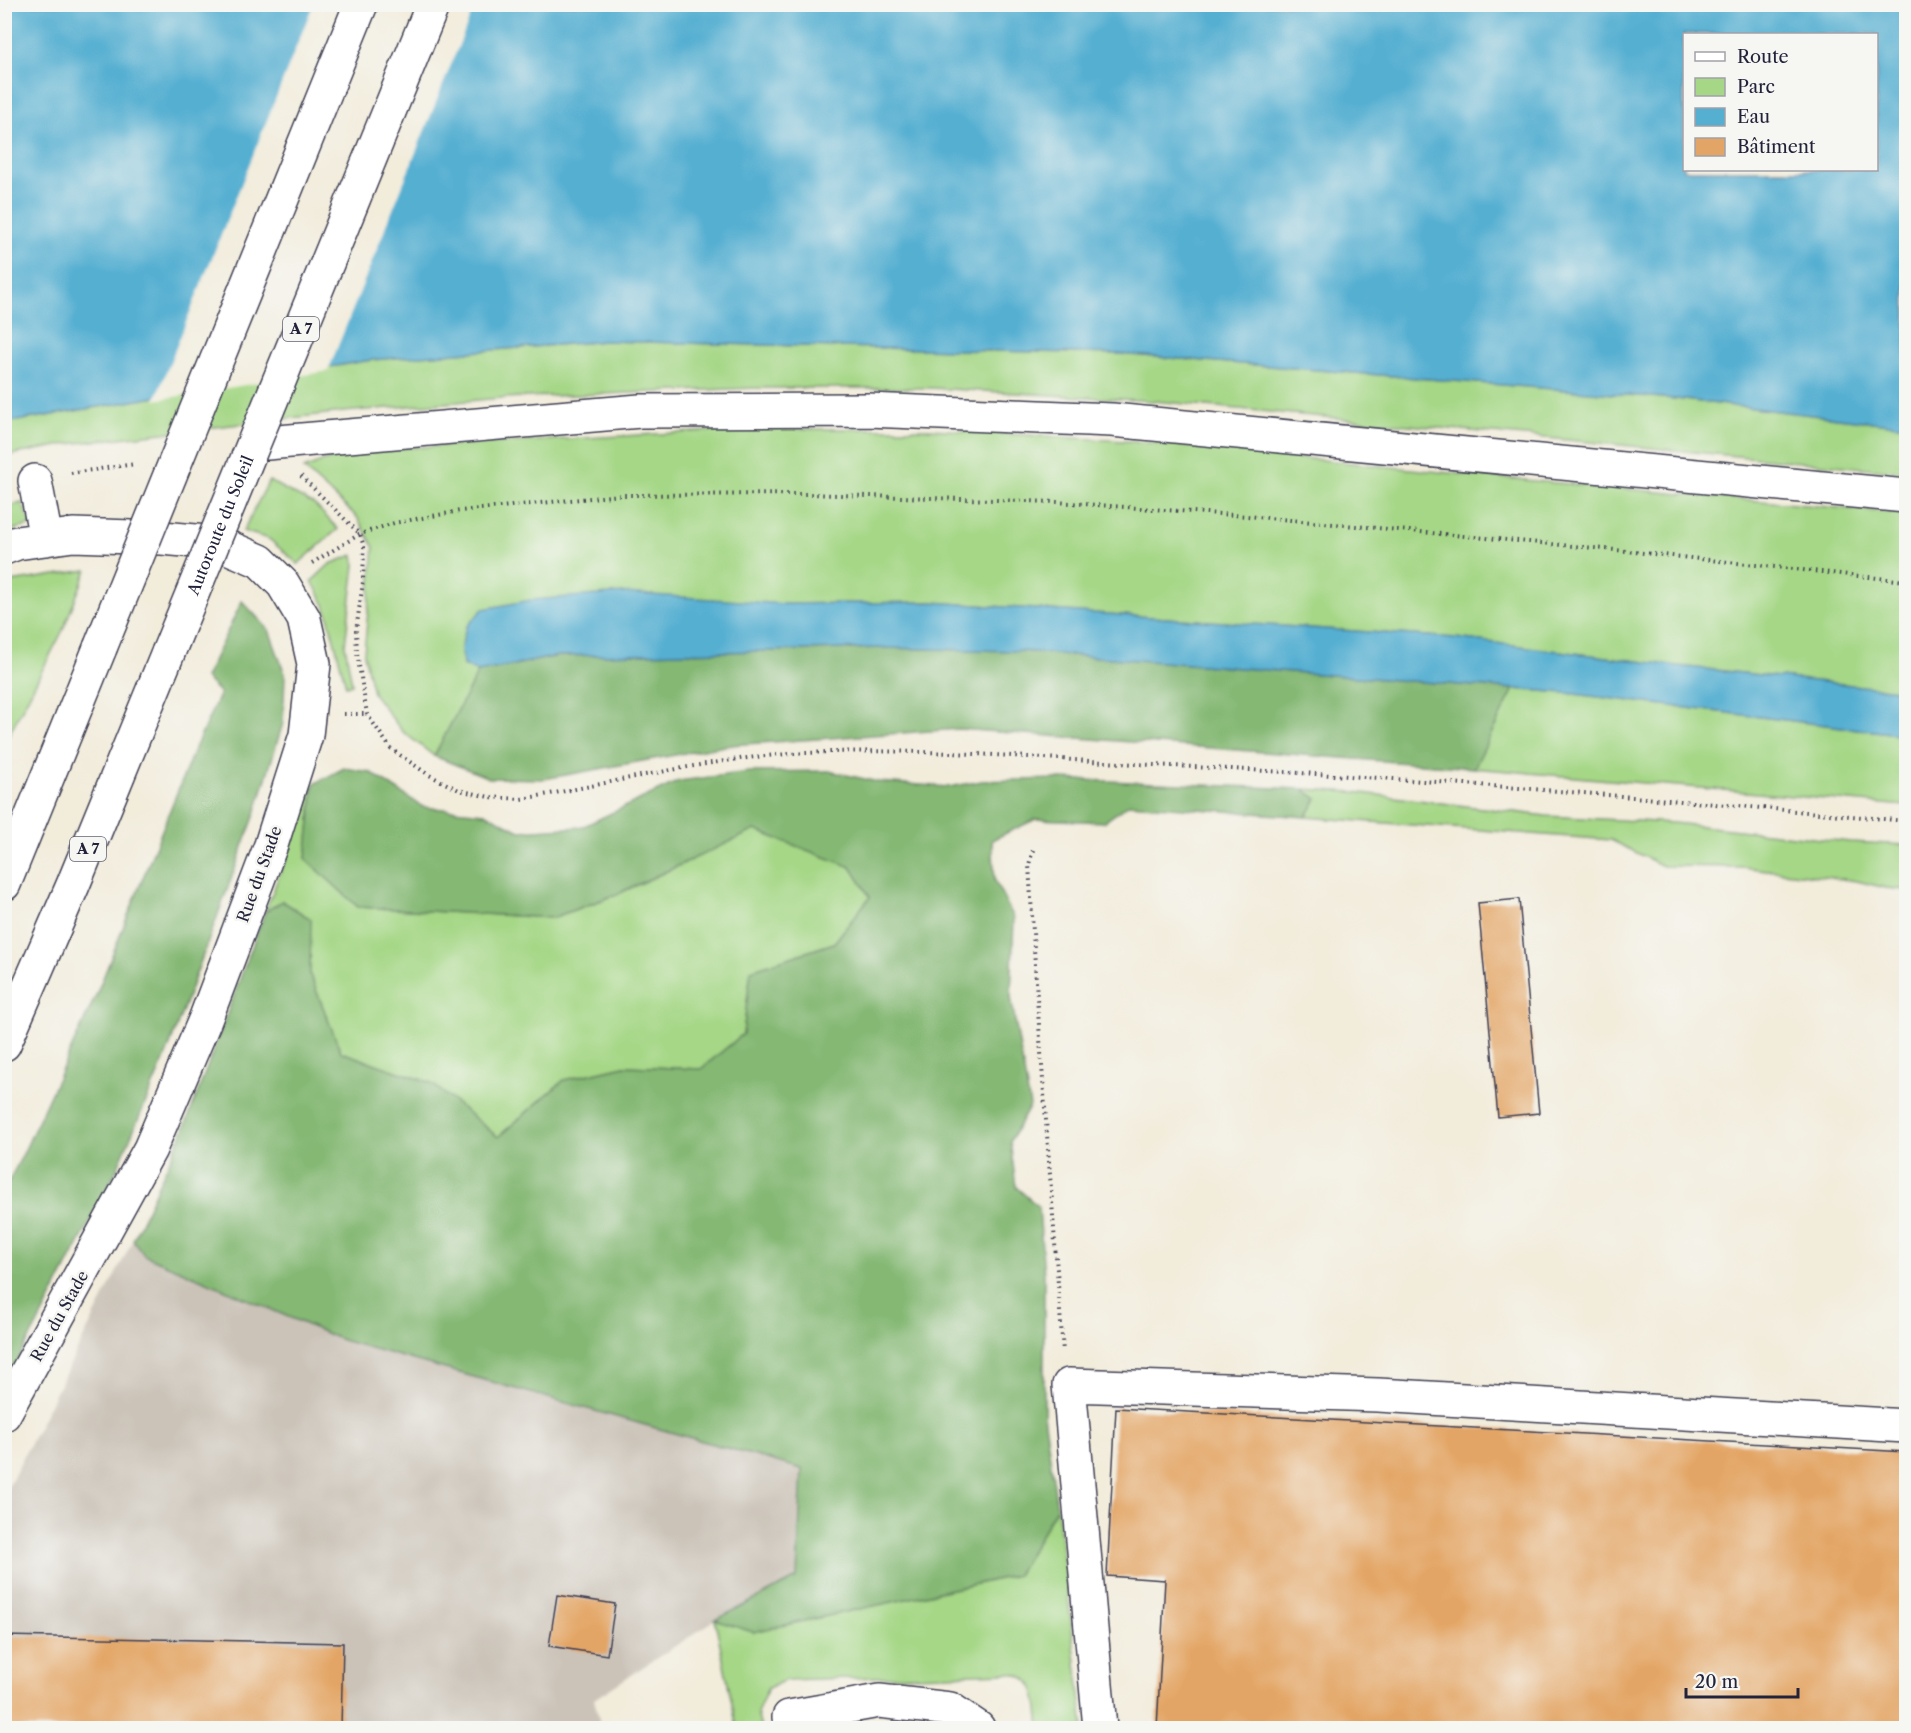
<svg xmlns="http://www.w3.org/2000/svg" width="1911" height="1733" font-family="'Libre Caslon Text',serif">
  <rect width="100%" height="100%" fill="#f6f6f2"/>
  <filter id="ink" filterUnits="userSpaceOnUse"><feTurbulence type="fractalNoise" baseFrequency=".0167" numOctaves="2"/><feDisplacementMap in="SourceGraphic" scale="12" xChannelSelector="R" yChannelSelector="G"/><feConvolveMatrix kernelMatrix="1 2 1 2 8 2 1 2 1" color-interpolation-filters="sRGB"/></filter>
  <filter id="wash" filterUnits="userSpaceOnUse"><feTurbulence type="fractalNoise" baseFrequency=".008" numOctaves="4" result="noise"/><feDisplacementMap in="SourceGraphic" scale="24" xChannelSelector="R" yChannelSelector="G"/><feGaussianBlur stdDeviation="1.35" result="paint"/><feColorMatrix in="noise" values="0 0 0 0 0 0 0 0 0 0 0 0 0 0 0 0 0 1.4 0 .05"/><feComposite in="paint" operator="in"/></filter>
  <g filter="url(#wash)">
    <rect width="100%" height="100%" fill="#f2ecdb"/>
    <path fill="#cbc3b8" d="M133,1240L144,1255L342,1340L802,1469L797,1578L715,1620L594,1699L601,1728H5L4,1495Z"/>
    <path fill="#a5d786" stroke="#647c60" stroke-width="1.5" d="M605,341L1119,354L1676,399L1906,426V472L1154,401L931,388H755L501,398L343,412L68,444L5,456L4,423L371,360Z
      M748,429H931L1156,443L1480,476L1906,514V691L1678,666L1456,638L932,602L785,604L463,665L478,672L434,756L402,731L373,693L364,654L374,547L357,517L304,469L329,459L369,450Z
      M269,481L315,505L338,529L298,564L269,539L243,531Z
      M22,503L31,525L5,532V507Z
      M353,555L355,565L345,645L352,684L346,686L325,605L312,581L330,564Z
      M87,570L62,632L5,742V583Z
      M1514,689L1566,693L1906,735V806L1474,768Z
      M314,784L306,859L358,907L552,918L616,895L755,830L851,867L870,897L834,943L751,970L743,1034L701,1069L624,1066L564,1080L498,1137L431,1083L341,1052L310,975V919L282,901L265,912Z
      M1303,789L1354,792L1546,816L1673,823L1850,842L1906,845V890L1886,888L1857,881L1742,867L1663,866L1611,840L1306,817L1317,799Z
      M1057,1507L1084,1728H1040C1037,1702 1039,1674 1006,1673L786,1680L768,1688L757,1713L761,1728H737L715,1620L753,1632L1017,1575Z"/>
    <path fill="#84b873" stroke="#536d57" stroke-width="1.5" d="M242,601L269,630L285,674L283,723L255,814L167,1053L116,1171L36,1327L5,1382V1188L22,1156L97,993L192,755L220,693L205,678Z
      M882,648L1020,651L1514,689L1474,768L959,729L730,745L544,779L489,778L434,756L478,672L558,656Z
      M344,768L370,772L423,807L485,813L520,831L582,827L679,781L749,772L829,771L878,782L949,787L982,781L1059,779L1303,789L1317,799L1306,817L1129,804L1104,822L1036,819L992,840L995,881L1014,918L1011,997L1030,1106L1010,1141L1016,1187L1039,1207L1044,1276V1415L1057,1507L1017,1575L753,1632L715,1620L797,1578L802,1469L342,1340L144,1255L133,1240L184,1129L265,912L282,901L311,919L310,975L341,1052L431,1083L498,1137L564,1080L624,1066L701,1069L743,1034L751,970L834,943L870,897L851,867L755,830L615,895L552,918L358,907L306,859L314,784Z"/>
    <path fill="#54afd1" stroke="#3b6886" stroke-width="1.5" fill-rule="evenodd" d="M4,5H1906V426L1676,399L1119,354L605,341L371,360L5,423ZM1684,34H1876V170H1684Z
      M623,593L785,604L932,602L1456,638L1678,666L1906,691V735L1566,693L1020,651L882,648L558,656L478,672L463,665L461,648L466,627L483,609L531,600Z"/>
    <path fill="#f2ecdb" d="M313,5H475L328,371L155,400Z"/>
    <g id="blocks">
      <path fill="#e3a565" d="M1519,899L1539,1113L1498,1117L1478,903Z
        M1116,1408L1906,1452V1728H1157L1165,1580L1107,1576Z
        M557,1595L615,1604L607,1655L549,1646Z
        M4,1636L343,1643L341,1728H4Z"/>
    </g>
  </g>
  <g filter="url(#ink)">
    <use href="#blocks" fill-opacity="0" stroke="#414053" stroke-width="1.5"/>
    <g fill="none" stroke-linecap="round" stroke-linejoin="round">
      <g stroke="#414053" stroke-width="36">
        <path id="minor" d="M267,443L640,411L868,410L1112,420L1906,496
          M35,481L46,539
          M4,548L17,543L73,535L162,538L218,543L260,561L283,584L304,619L314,664L306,735L271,845L205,1020L150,1149L4,1414
          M789,1717L879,1701L950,1709L978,1728
          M1100,1728L1069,1385L1378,1395L1906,1426"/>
      </g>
      <g stroke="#414053" stroke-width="36">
        <path id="highway" d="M4,884L100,648
          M4,1044L73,885L168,653"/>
      </g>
      <path stroke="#414053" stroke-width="4" stroke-dasharray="1.5 4.5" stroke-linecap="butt" d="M71,473L135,464
        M301,476L360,534L364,547L363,582L356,631L357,653L367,714L391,749L429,775L459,790L489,797L521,799C611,784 699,760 790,754C911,746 1033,758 1153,765C1405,777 1656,798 1906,821
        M312,563L360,534L394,523L460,511L621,495L807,494L1057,502L1247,516L1616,550L1906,581
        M344,714H367
        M1033,850L1029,865L1037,998L1063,1352"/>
      <use href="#minor" stroke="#fff" stroke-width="33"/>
      <use href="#highway" stroke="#fff" stroke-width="33"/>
      <g stroke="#414053" stroke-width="36" stroke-linecap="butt">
        <g id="highway-bridge">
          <path d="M100,648L361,4"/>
          <path id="s1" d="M168,653L433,4"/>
        </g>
      </g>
      <use href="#highway-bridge" stroke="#fff" stroke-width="33"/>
    </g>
  </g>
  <g text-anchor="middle" stroke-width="5" stroke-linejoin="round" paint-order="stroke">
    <g fill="#f6f6f2" stroke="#626272" stroke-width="1.5">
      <rect x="283" y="317" width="36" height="24" rx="4.5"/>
      <rect x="70" y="837" width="36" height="24" rx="4.5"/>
    </g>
    <g font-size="15" font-weight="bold" fill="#22223b">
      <text x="301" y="334">A 7</text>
      <text x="88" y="854">A 7</text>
    </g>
    <g font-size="16" fill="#22223b" stroke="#f6f6f2">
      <text dy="6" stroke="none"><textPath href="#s1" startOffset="138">Autoroute du Soleil</textPath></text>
      <text transform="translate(259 874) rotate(-70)" y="6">Rue du Stade</text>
      <text transform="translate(59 1316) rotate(-61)" y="6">Rue du Stade</text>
    </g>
  </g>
  <rect width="1911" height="1733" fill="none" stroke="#f6f6f2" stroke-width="24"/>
  <rect x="1683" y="33" width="195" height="138" fill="#f6f6f2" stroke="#a1a1a9" stroke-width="1.5"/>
  <rect x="1695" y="52" width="30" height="9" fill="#ffffff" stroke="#a1a1a9" stroke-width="1.5"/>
  <text x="1737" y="63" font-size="18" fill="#22223b">Route</text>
  <rect x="1695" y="78" width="30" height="18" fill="#a5d786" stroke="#a1a1a9" stroke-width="1.5"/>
  <text x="1737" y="93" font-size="18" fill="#22223b">Parc</text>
  <rect x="1695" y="108" width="30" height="18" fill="#54afd1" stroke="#a1a1a9" stroke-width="1.5"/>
  <text x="1737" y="123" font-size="18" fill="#22223b">Eau</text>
  <rect x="1695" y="138" width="30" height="18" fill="#e3a565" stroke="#a1a1a9" stroke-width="1.5"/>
  <text x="1737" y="153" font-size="18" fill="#22223b">Bâtiment</text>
  <path d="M1686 1688v9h112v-9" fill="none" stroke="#22223b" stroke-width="3"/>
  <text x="1695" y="1688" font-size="18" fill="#22223b" stroke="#f6f6f2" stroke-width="4.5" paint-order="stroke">20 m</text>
</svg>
